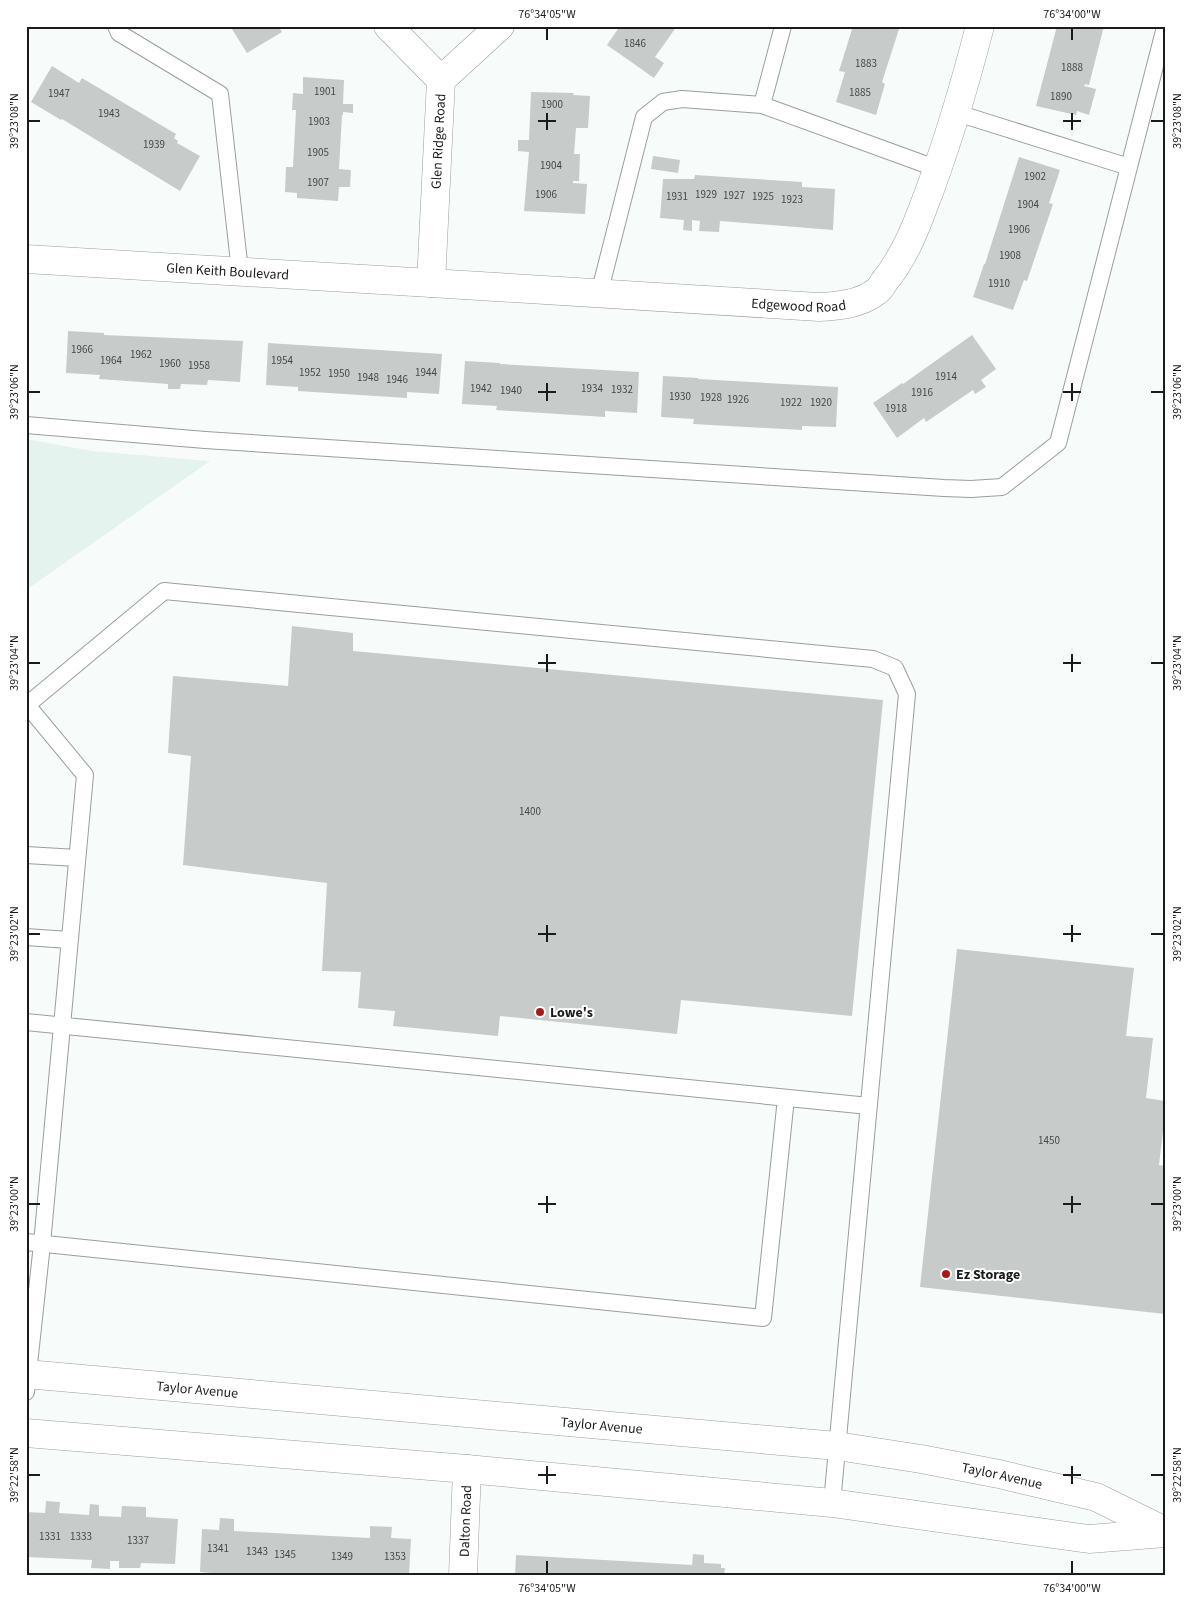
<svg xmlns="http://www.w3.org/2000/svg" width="1191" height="1601" font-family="'Source Sans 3',sans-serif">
  <rect width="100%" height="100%" fill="#f7fbfa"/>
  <path fill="#e5f3ef" d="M26,439L92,451L210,461L26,590Z"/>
  <path fill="#c7ccca" d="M230,26H278L282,32L247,53Z
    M620,26H677L655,57L664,63L654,78L607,45Z
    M853,26H900L882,82L885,84L876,115L836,102L845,72L839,71Z
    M1057,26H1104L1089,85L1085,84L1084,86L1096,89L1089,115L1077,111L1076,115L1036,106Z
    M52,66L79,83L82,78L176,134L174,138L178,141L177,143L200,156L180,191L62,119L61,120L31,102Z
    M303,77L344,80L343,104H353V113L343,112V115H342L339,169L351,170L350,187H339L338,201L297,198V193L285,192L286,167H293L296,110H292L293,93L303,94Z
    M531,92L574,93L573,95L590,96L588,128H576L574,154H580L579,181H573V183L587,184L585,214L524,211L529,152L518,151V140H529Z
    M653,156L680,160L678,173L651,169Z
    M1019,157L1060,170L1049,203L1053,204L1027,281L1024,280L1013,310L973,297L984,264H985Z
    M695,175L802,182V187L835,189L833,230L720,221L719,232L699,231L700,221L692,220V231L683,230L684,220L660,218L663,179H694Z
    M68,331L104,333V335L243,341L240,382L208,380L207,385L181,384L180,389H168V384L99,379L100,375L66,373Z
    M972,335L996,369L981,380L986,387L975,394L973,390L926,422L924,418L897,438L873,403L902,383L903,384Z
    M268,343L442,354L439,394L407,392V398L298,391V387L266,385Z
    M465,361L500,363V364L639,372L637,413L605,411V417L496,410L497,406L462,404Z
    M663,376L698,378V379L838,387L836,427L802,426V430L693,424L694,419L661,417Z
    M292,626L353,633V651L883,700L852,1016L681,1000L677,1034L500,1016L498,1036L393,1026L395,1011L358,1008L361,972L322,971L327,883L183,865L191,756L168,753L173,676L288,686Z
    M957,949L1134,968L1126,1036L1153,1038L1146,1098L1165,1101V1114L1159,1165L1165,1166V1314L920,1287Z
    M46,1501L60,1502L59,1513L89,1515L90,1504L99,1505V1516L121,1517L122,1506L146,1507V1517L178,1519L175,1564L141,1563L140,1568H119V1561H110V1569L91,1568L92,1560L26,1557V1512L45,1513Z
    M220,1518L234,1519V1531L370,1538V1526L392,1527L391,1538L411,1539L409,1575H212V1573L200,1572L202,1529L219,1530Z
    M693,1554L704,1555V1563L721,1564V1568H725L724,1575H515L516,1555L692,1565Z"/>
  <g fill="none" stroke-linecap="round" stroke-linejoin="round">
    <g stroke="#9a9e9d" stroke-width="18">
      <path id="service" d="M116,26L119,33L220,94L240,271
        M762,105L783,26
        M957,113L1129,167
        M599,294L644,117L663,102L682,99L762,105L938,169
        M26,425L205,440L944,488L971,489L1002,487L1058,443L1165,27
        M26,705H27L85,775L42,1244L26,1392
        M27,705L164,591L873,659L895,668L907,694L832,1503
        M26,855L77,858
        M26,937L69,940
        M26,1022L869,1106
        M26,1242L763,1318L786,1098"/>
    </g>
    <g stroke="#9a9e9d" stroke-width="29">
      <g id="minor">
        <path d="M388,26L441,80"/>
        <path id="s1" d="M26,259L431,283L819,307C839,306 861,304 877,291C880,289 882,285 884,282C902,260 913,235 923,208C946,149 964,88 980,26"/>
        <path id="s2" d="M431,283L441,80L500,26"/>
        <path id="s3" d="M463,1575L467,1469"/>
      </g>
    </g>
    <g stroke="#9a9e9d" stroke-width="29">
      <g id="secondary">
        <path id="s4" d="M26,1374L837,1446L921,1459L999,1474L1096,1497L1165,1531"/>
        <path d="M26,1433L467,1469L832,1503L1089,1539L1165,1533"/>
      </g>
    </g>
    <use href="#service" stroke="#fff" stroke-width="16"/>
    <use href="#minor" stroke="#fff" stroke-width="28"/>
    <use href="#secondary" stroke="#fff" stroke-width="28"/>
  </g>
  <path fill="none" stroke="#1a1c1b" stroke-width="2" d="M547,28V40M1072,28V40M547,113V130M1072,113V130M28,121H40M538,121H556M1063,121H1081M1151,121H1164M547,383V401M1072,383V401M28,392H40M538,392H556M1063,392H1081M1151,392H1164M547,654V672M1072,654V672M28,663H40M538,663H556M1063,663H1081M1151,663H1164M547,925V942M1072,925V942M28,934H40M538,934H556M1063,934H1081M1151,934H1164M547,1196V1213M1072,1196V1213M28,1204H40M538,1204H556M1063,1204H1081M1151,1204H1164M547,1466V1484M1072,1466V1484M28,1475H40M538,1475H556M1063,1475H1081M1151,1475H1164M547,1561V1574M1072,1561V1574"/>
  <g fill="#aa1818" stroke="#fff" stroke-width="2">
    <circle cx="540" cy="1012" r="5"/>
    <circle cx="946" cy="1274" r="5"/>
  </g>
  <g text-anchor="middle" stroke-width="4" stroke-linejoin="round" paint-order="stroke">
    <g font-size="11" fill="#454847">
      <text x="635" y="47">1846</text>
      <text x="866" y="67">1883</text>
      <text x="1072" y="71">1888</text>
      <text x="325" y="95">1901</text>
      <text x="860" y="96">1885</text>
      <text x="59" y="97">1947</text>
      <text x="1061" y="100">1890</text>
      <text x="552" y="108">1900</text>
      <text x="109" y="117">1943</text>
      <text x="319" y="125">1903</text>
      <text x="154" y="148">1939</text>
      <text x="318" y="156">1905</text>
      <text x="551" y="169">1904</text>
      <text x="1035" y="180">1902</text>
      <text x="318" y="186">1907</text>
      <text x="546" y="198">1906</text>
      <text x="706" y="198">1929</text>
      <text x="734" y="199">1927</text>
      <text x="677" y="200">1931</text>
      <text x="763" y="200">1925</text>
      <text x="792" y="203">1923</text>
      <text x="1028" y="208">1904</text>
      <text x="1019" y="233">1906</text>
      <text x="1010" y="259">1908</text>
      <text x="999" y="287">1910</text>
      <text x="82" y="353">1966</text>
      <text x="141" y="358">1962</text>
      <text x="111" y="364">1964</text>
      <text x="282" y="364">1954</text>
      <text x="170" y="367">1960</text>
      <text x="199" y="369">1958</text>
      <text x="310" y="376">1952</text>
      <text x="426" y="376">1944</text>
      <text x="339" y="377">1950</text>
      <text x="946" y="380">1914</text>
      <text x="368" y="381">1948</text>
      <text x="397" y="383">1946</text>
      <text x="481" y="392">1942</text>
      <text x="592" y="392">1934</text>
      <text x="622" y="393">1932</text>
      <text x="511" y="394">1940</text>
      <text x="922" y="396">1916</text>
      <text x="680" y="400">1930</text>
      <text x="711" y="401">1928</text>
      <text x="738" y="403">1926</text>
      <text x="791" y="406">1922</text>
      <text x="821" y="406">1920</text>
      <text x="896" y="412">1918</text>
      <text x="530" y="815">1400</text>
      <text x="1049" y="1144">1450</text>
      <text x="50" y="1540">1331</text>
      <text x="81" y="1540">1333</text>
      <text x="138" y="1544">1337</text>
      <text x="218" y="1552">1341</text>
      <text x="257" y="1555">1343</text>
      <text x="285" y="1558">1345</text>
      <text x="342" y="1560">1349</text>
      <text x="395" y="1560">1353</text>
    </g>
    <g font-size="14" fill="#1a1c1b" stroke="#fff">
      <text dy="5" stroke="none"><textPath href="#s2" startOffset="142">Glen Ridge Road</textPath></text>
      <text dy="5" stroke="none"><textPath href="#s1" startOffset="202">Glen Keith Boulevard</textPath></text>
      <text dy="5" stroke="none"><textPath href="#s1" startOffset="774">Edgewood Road</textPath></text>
      <text dy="5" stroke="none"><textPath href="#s4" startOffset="172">Taylor Avenue</textPath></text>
      <text dy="5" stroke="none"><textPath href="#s4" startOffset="578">Taylor Avenue</textPath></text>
      <text dy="5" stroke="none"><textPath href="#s4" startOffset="982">Taylor Avenue</textPath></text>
      <text dy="5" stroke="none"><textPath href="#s3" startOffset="54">Dalton Road</textPath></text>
    </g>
    <g font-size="14" font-weight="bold" fill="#1a1c1b" stroke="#fff" text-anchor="start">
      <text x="550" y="1017">Lowe's</text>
      <text x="956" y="1279">Ez Storage</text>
    </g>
  </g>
  <rect width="1191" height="1601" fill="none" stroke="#ffffff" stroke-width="55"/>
  <rect x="28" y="28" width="1136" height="1546" fill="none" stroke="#1a1c1b" stroke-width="2"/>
  <g font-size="12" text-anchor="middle" fill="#1a1c1b">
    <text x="547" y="18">76°34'05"W</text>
    <text x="1072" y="18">76°34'00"W</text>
    <text transform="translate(14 121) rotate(-90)" y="4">39°23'08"N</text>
    <text transform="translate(1177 121) rotate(-90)" y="4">39°23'08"N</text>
    <text transform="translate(14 392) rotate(-90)" y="4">39°23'06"N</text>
    <text transform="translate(1177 392) rotate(-90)" y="4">39°23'06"N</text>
    <text transform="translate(14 663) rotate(-90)" y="4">39°23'04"N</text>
    <text transform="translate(1177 663) rotate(-90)" y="4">39°23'04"N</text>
    <text transform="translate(14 934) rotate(-90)" y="4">39°23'02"N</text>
    <text transform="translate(1177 934) rotate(-90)" y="4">39°23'02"N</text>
    <text transform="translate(14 1204) rotate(-90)" y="4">39°23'00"N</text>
    <text transform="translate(1177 1204) rotate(-90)" y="4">39°23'00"N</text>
    <text transform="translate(14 1475) rotate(-90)" y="4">39°22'58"N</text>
    <text transform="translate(1177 1475) rotate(-90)" y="4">39°22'58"N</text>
    <text x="547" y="1592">76°34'05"W</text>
    <text x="1072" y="1592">76°34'00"W</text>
  </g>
</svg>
